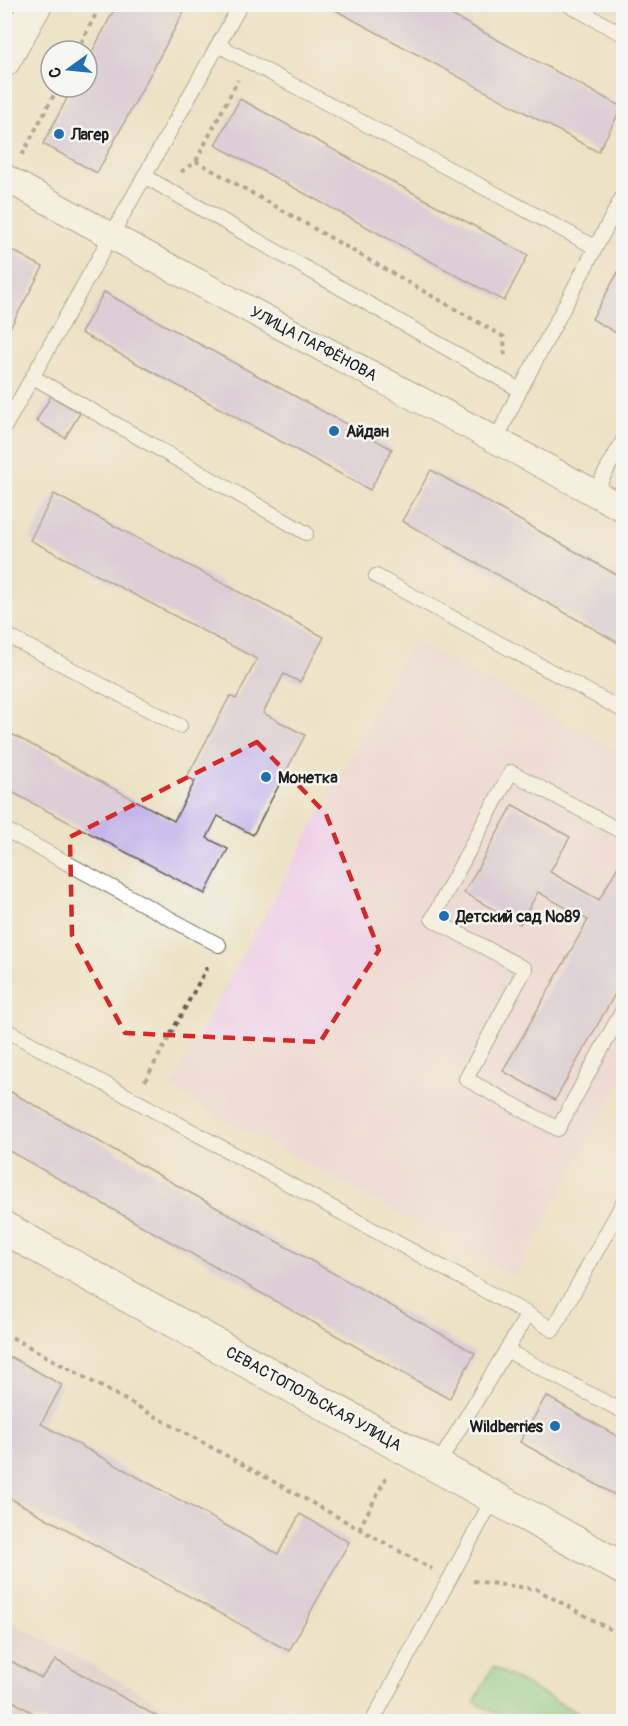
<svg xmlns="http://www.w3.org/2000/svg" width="628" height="1726" font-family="Pangolin,sans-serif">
  <rect width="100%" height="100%" fill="#f6f6f2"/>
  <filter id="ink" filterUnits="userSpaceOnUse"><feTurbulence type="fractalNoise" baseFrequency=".0167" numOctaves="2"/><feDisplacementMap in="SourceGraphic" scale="12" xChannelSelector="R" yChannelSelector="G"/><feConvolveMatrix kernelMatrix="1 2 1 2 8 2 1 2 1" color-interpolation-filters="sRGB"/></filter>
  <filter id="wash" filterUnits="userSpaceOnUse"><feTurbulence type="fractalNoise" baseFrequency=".008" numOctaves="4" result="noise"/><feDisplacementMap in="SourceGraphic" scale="24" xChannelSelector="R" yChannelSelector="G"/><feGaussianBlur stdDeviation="1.35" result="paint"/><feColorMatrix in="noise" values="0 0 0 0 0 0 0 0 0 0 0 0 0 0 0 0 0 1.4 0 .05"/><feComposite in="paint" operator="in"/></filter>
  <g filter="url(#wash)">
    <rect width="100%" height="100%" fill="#ece2c5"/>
    <path fill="#efd0e6" d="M413,641L623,755V1077L515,1277L170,1089Z"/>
    <path fill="#cdbed2" d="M5,1619L194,1721H5Z"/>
    <path fill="#7bcd8f" stroke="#4c7456" stroke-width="1.5" d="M493,1667L593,1721H510L474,1702Z"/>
    <g id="blocks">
      <path fill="#c5b6ea" d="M117,4H188L97,173L43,144L73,87H87V62Z
        M324,4H431L622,107L598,152Z
        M240,99L528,255L504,301L215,145Z
        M4,246L43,267L4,339Z
        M621,267L624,268V319L616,333L592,319Z
        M104,292L392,449L370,490L81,333Z
        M51,396L80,413L65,438L36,421Z
        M431,470L624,579V646L402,521Z
        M54,494L324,637L300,682L284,674L263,713L305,735L253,835L218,816L207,838L228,849L205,894L4,788V730L174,821L195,781L187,777L230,696L236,699L257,659L30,540Z
        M513,805L570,837L550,872L599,900L621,861L624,863V978L555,1100L503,1071L588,920L538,892L520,924L464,893Z
        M4,1088L475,1353L449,1399L4,1148Z
        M11,1357L62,1385L41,1424L278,1554L300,1514L349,1542L289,1651L4,1495V1369Z
        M546,1396L624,1440V1500L520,1442Z
        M4,1657L41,1678L56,1660L167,1722H48L4,1696Z"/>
    </g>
  </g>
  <g filter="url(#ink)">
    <use href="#blocks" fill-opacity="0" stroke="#656157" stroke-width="1.5"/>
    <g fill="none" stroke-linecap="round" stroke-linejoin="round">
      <g stroke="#656157" stroke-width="16">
        <path id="service" d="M567,4L624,35
          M218,45L595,247
          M144,176L520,390
          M33,377L306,533
          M4,428L111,236L241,4
          M496,440L520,390L624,194
          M594,493L624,439
          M376,576L624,711
          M4,634L180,726
          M4,829L219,945
          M624,833L511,772L432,919L525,969L466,1079L558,1129L624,1008
          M4,1029L528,1314L437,1466
          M528,1314L553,1330L624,1201
          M506,1350L624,1412
          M372,1722L494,1497"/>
      </g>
      <g stroke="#656157" stroke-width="28">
        <path id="minor" d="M4,177C209,291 418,397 624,509"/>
      </g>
      <g stroke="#656157" stroke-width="34">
        <path id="tertiary" d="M4,61L36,4
          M4,1228L624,1569"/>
      </g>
      <path stroke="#656157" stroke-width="4" stroke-dasharray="4.5 4.5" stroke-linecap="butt" d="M77,51L101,4
        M22,155L58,87
        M196,161L238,80
        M181,172L196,161L504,337L505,358
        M145,1081L209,964
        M4,1333L432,1569
        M359,1529L388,1474
        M473,1581L536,1589L624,1637"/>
      <use href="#service" stroke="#fff" stroke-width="14"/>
      <use href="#minor" stroke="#fff" stroke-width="26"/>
      <use href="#tertiary" stroke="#fff" stroke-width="32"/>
    </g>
  </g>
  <path d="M0 0H628V1726H0ZM257,742L326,814L379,950L320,1042L125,1033L72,935L70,837Z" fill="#ece2c5" fill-opacity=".55" fill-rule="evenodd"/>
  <path fill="none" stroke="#d62828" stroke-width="4.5" stroke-dasharray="12 8" stroke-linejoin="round" d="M257,742L326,814L379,950L320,1042L125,1033L72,935L70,837Z"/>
  <g fill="#1f6fb2" stroke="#f6f6f2" stroke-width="2">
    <circle cx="59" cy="134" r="6"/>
    <circle cx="334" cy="431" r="6"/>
    <circle cx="266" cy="777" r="6"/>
    <circle cx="444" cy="916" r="6"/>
    <circle cx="555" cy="1426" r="6"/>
  </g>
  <g text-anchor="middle" stroke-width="5" stroke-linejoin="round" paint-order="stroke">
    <g font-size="16" font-weight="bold" fill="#1c1c1c" stroke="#f6f6f2" text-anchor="start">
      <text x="71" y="140">Лагер</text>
      <text x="346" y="437">Айдан</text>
      <text x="278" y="783">Монетка</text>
      <text x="456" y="922">Детский сад №89</text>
      <text x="543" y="1432" text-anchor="end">Wildberries</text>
    </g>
    <g font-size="16" fill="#1c1c1c" stroke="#f6f6f2">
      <text transform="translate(314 343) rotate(28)" y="6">УЛИЦА ПАРФЁНОВА</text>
      <text transform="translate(314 1398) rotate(29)" y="6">СЕВАСТОПОЛЬСКАЯ УЛИЦА</text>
    </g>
  </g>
  <rect width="628" height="1726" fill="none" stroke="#f6f6f2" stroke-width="24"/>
  <g transform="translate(69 69) rotate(255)"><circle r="28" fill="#f6f6f2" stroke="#9f9f9c" stroke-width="1.5"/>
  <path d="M0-4.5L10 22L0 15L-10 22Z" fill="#1f6fb2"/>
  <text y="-9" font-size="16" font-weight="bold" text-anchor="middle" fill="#1c1c1c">С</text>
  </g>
</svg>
